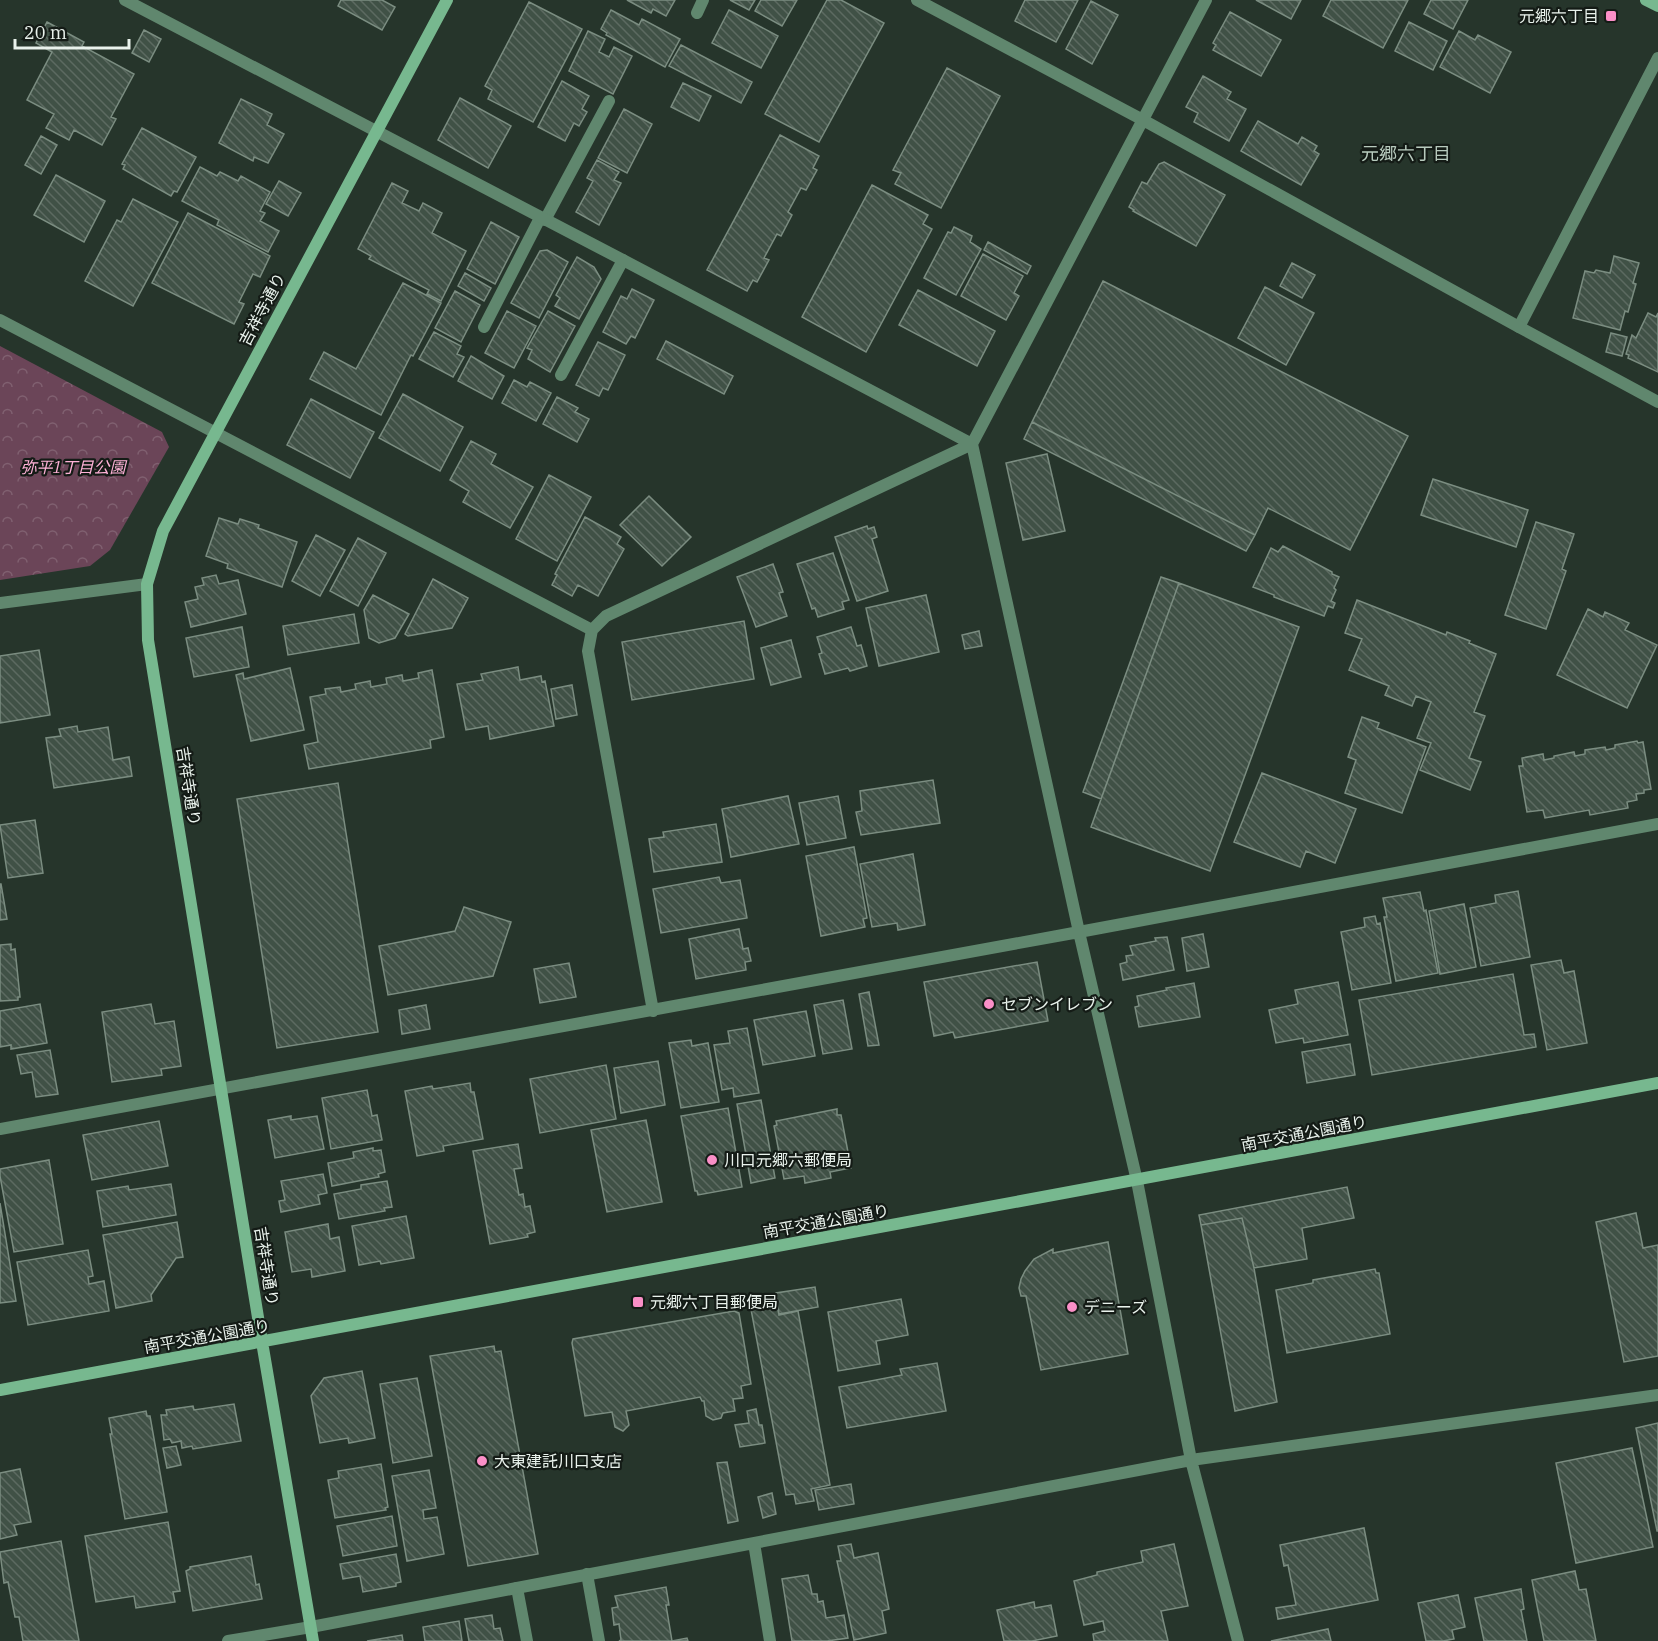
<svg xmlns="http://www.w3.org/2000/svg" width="1658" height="1641" font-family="'IBM Plex Serif','Noto Sans JP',serif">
  <defs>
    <pattern id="park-crowns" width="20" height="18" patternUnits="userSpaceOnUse" patternTransform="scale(1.5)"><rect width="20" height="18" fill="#6b4558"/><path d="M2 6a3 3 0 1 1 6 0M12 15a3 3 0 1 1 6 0" fill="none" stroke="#806070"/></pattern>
    <pattern id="building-back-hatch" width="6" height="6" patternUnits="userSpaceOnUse" patternTransform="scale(1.5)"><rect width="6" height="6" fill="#405146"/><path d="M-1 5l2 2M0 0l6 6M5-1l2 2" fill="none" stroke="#5c6a61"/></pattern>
  </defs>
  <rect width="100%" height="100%" fill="#26352b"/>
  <path fill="url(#park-crowns)" d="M0,346L162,432L169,447L110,550L90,566L0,580Z"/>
  <path fill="url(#building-back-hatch)" stroke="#7b8d81" stroke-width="1.5" d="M341,0H382L395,7L382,30L338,6Z
    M627,0H675L666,16L653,9L651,13Z
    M730,0H755L749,10Z
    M761,0H797L782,26L755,11Z
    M827,0H841L884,23L819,142L765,114Z
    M1025,0H1078L1056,42L1015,21Z
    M1256,0H1301L1291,19Z
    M1331,0H1408L1383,48L1323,16Z
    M1431,0H1468L1453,29L1424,14Z
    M1091,1L1118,15L1092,64L1066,49Z
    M529,2L582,29L533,122L488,99L492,90L485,86Z
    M611,10L639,25L642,19L680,39L665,67L606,35L607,33L601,29Z
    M729,10L778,36L761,68L712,43Z
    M1230,12L1281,40L1261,76L1213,50L1216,45L1213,43Z
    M47,22L84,42L82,46L134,74L111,117L116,119L102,145L74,130L69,140L46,128L54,114L27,100L52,52L36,43Z
    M1409,22L1447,41L1433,70L1395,51Z
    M144,30L161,39L149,62L132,53Z
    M588,31L605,39L599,52L609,57L614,47L632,56L613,94L569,71Z
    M1459,31L1475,40L1478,35L1511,52L1490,93L1440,67Z
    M681,45L752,82L741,103L669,66Z
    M947,68L1000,96L941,208L895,184L901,173L893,170Z
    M1203,76L1231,92L1227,99L1246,109L1229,141L1194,122L1198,113L1186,107Z
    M562,81L589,96L582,109L587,112L579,126L574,123L565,141L538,127Z
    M683,83L711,96L699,121L671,107Z
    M460,98L511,126L488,168L438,140Z
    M241,99L272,114L267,125L284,134L268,163L254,157L253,161L219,143Z
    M624,109L652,124L627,173L598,158Z
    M1258,121L1298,144L1302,137L1317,146L1314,151L1319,154L1301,185L1241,151Z
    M142,128L196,157L177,192L174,191L171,196L123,169L125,165L122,164Z
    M780,135L819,156L813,168L817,170L806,190L801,188L788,212L792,215L781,236L777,234L764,258L769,260L757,282L753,280L747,291L707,270Z
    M41,136L57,145L41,174L25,165Z
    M597,160L619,172L614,180L621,183L599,225L576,212L593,181L587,178Z
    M1164,162L1225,195L1196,246L1133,211L1134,210L1129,207L1142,182L1147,184L1159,164Z
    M200,167L217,176L220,172L238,181L241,176L270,192L260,211L265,213L260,221L279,231L268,252L217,225L219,220L182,201Z
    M56,175L105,201L84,242L34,215Z
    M279,181L301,193L288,216L266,204Z
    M392,183L408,191L402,203L419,211L423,203L442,213L432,233L466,251L441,301L427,294L429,290L369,259L371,256L358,249Z
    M872,185L928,215L923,224L932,229L866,352L802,317Z
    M133,199L178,222L133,306L85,281L117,220L121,222Z
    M188,213L270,256L260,277L253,274L239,302L244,304L234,324L152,283Z
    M491,222L519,237L495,284L467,269Z
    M954,227L972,236L970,242L981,249L956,295L924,278L948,232L951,233Z
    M988,242L1031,266L1027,274L984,250Z
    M547,250L568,262L539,318L511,303L540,251Z
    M983,254L1023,276L1014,293L1019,296L1006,320L961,296Z
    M1614,256L1639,263L1633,283L1636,284L1628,312L1625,311L1620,330L1573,318L1585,271L1594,273L1596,270L1610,273Z
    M577,257L594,267L601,279L579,319L555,306L560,298L556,295Z
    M1292,263L1315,275L1302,298L1280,286Z
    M465,273L491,288L484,301L458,286Z
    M1103,281L1408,436L1350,550L1268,508L1255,535L1032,422Z
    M403,283L441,303L413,356L411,355L381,415L310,379L324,352L356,369Z
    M1265,287L1314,313L1286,365L1238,338Z
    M632,289L654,300L635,338L631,336L626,344L603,332L621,296L627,299Z
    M918,290L995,331L977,366L899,325Z
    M455,291L480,305L461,342L435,328Z
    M507,311L536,326L514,368L485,353Z
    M548,311L575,326L550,372L528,359L532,350L527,348Z
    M1648,313L1656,317L1658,313V372L1628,358L1629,355L1626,354L1632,335L1636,338Z
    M434,332L461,346L457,354L464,357L453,377L419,359Z
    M1611,333L1627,337L1622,356L1606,352Z
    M666,341L733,376L724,394L657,359Z
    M598,342L625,355L608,390L603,388L599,396L576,385Z
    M471,356L504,376L492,399L458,381Z
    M514,380L527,387L530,382L551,393L536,421L502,403Z
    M403,394L463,427L440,471L379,438Z
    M557,397L578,408L575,412L589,419L577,442L543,424Z
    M311,399L374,432L350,478L287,445Z
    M1032,422L1255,535L1246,551L1024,439Z
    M471,441L496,454L491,464L533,487L510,528L463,502L469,491L450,480Z
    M1047,454L1065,531L1023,540L1006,463Z
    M549,475L591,497L557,561L516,539Z
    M1433,479L1528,510L1516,547L1421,515Z
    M649,496L691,537L662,566L620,525Z
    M585,517L621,537L617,544L624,549L598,596L578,585L572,596L552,585L557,575L555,574Z
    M219,518L238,524L240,519L259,525L258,528L297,542L282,587L227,568L228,564L206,556Z
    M1536,522L1574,534L1562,569L1566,571L1546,629L1505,615Z
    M867,526L868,529L874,527L877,537L872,539L888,591L857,601L835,537Z
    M316,535L345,550L320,596L292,581Z
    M358,538L386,553L358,606L330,591Z
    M1283,546L1332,572V574L1339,577L1334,588L1336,590L1331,601L1335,603L1333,608L1328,606L1324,616L1274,597V595L1253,587L1271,548L1278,552Z
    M833,553L849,600L842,602L844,609L818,617L815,608L812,609L797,564Z
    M773,564L783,592L779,593L787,616L756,627L737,577Z
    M216,575L219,584L238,580L246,614L191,627L185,602L198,599L195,587L204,585L202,578Z
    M1161,577L1179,583L1101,799L1083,792Z
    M433,579L468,598L452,628L408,636L405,634Z
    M1179,583L1299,627L1210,871L1091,827Z
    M373,595L409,614L395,638L379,643L369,638L364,610Z
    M926,595L939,652L879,666L866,608Z
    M1357,600L1446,635L1447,632L1470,641L1469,643L1496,654L1474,712L1485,716L1469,758L1481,762L1470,790L1420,770L1431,743L1417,738L1431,702L1416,696L1412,706L1385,695L1389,686L1349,670L1362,639L1345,633Z
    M1588,609L1603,617L1605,612L1629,623L1625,630L1657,645L1627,708L1557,675Z
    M354,614L359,643L288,655L283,626Z
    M744,621L754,679L632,700L622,642Z
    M242,627L249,667L194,677L186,638Z
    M851,627L857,646L861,645L867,666L850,671L848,668L825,674L819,654L822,653L817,637Z
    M979,631L982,646L965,649L962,635Z
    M791,640L801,677L771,685L761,648Z
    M39,650L50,715L0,723V656Z
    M518,667L520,680L541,676L542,682L545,681L554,726L490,739L488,726L466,730L457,684L483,680L481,674Z
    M290,668L304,730L251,741L236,675L243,673L244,679Z
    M432,670L444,737L430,740L431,748L309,769L304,745L318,742L310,697L326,694L325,689L340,687L341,692L356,689L355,684L370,681L371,687L387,684L386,678L402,675L403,681L419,678L418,673Z
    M572,685L577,715L556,719L551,689Z
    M1362,717L1379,723L1377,728L1426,747L1402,813L1345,793L1356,760L1348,757Z
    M77,726L78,732L108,727L113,760L129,757L132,776L54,788L46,738L61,736L59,729Z
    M1637,741L1638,743L1643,742L1651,789L1644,790V793L1636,794L1637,800L1627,802L1628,808L1590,815L1589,810L1545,818L1543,810L1527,812L1519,766H1523L1522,758L1543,754L1544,760L1554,758V756L1574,752L1575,756L1585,754V750L1605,747L1606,750L1615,748V745Z
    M1262,773L1356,809L1335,863L1306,851L1300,867L1234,842Z
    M933,780L940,823L861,835L856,812L862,811L860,791Z
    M338,783L378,1032L277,1048L237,799Z
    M788,796L799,844L731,857L722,809Z
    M838,796L846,838L807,845L799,803Z
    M35,820L43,873L8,878L0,825Z
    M716,824L722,862L654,872L649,839L664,837L663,832Z
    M854,847L867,918L863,919L865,927L821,936L806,856Z
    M913,854L925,925L898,930L897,923L872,927L860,864Z
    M719,877L721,883L740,880L747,918L661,933L653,889Z
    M0,884H1L7,919L0,920Z
    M1518,891L1530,957L1481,966L1470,908L1496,903L1495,895Z
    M1420,892L1424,911L1426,910L1438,973L1396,981L1384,917H1387L1383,898Z
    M1464,904L1476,967L1440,974L1429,911Z
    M464,907L511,922L493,976L388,995L379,946L455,931Z
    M1375,916L1377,924L1380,923L1391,983L1352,990L1341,932L1365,927L1364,918Z
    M739,929L743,949L748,948L751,961L745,962L746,970L696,979L689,939Z
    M1203,934L1209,967L1187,971L1182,938Z
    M1167,937L1174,970L1123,980L1120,964L1127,962L1126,956L1133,955L1130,946L1156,941L1155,938Z
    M11,944V950L15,949L20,997H18V1000L0,1001V945Z
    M1561,960L1564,973L1574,971L1587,1043L1547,1050L1531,965Z
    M1037,962L1048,1021L955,1038L953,1032L934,1036L924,982Z
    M569,963L576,997L540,1003L534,969Z
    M1513,974L1524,1035L1534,1034L1536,1047L1372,1075L1359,1000Z
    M1338,982L1348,1035L1304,1043L1303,1038L1276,1043L1269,1010L1298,1004L1295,990Z
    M1194,983L1200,1017L1139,1027L1135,1007L1139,1006L1137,996L1167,990L1166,988Z
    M869,992L879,1045L868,1046L859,994Z
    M843,1000L852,1049L823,1054L814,1005Z
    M40,1004L47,1043L11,1049V1045L0,1047V1011Z
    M151,1004L155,1024L174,1021L181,1066L161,1069L162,1075L112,1082L102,1012Z
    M426,1005L430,1029L402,1034L399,1010Z
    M806,1011L815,1056L763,1065L754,1020Z
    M747,1028L759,1093L734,1097L733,1088L722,1090L714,1045L730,1043L728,1031Z
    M691,1040L692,1046L708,1043L719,1102L681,1108L669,1043Z
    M1350,1044L1355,1075L1307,1083L1302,1052Z
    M50,1050L58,1094L36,1097L32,1072L21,1074L17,1055Z
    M658,1061L665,1105L621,1113L614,1068Z
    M606,1065L616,1119L540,1133L530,1079Z
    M470,1083L471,1092H474L483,1139L443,1146L444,1151L417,1156L405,1091L432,1086L433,1089Z
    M367,1090L372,1116L377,1115L382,1140L331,1149L322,1098Z
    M761,1100L775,1178L751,1183L737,1104Z
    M728,1108L742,1187L698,1195L697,1191H695L681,1116Z
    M837,1109V1115H841L851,1168L830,1172L831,1178L805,1183L804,1176L784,1179L774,1126L777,1125L776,1121Z
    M291,1116V1120L317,1116L324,1149L275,1158L268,1120Z
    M646,1120L662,1202L607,1212L591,1130Z
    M159,1121L168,1166L92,1180L83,1135Z
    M518,1144L522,1168L514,1169L519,1195L523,1194L525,1207L530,1206L535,1232L527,1234L528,1237L490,1244L473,1151Z
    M373,1148V1151L381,1150L385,1172L378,1174L379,1177L332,1186L328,1163L354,1158L353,1152Z
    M49,1160L63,1244L14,1252L0,1176V1169Z
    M323,1174L327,1193L318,1195L320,1204L281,1212L279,1201L285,1200L281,1181Z
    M387,1181L392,1207L384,1208L385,1211L339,1219L334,1194L361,1189V1185Z
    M171,1184L176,1215L103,1227L97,1191L128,1186L129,1190Z
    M1347,1187L1354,1218L1302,1228L1307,1259L1254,1268L1242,1218L1201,1225L1199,1215Z
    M0,1203L16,1301L0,1303Z
    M1636,1213L1643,1248L1658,1245V1356L1624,1362L1596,1222Z
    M406,1216L414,1258L381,1264L380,1261L359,1265L352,1226Z
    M1242,1218L1254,1268L1277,1402L1235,1411L1201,1225Z
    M177,1222L183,1257L176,1258L151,1295L152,1301L116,1308L103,1235Z
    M328,1224L330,1239L339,1237L345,1271L312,1277L311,1269L292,1272L285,1232Z
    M1108,1242L1128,1354L1041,1370L1026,1296H1021L1019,1288L1021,1279L1025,1271L1034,1259L1053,1249V1253Z
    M88,1250L93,1276L88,1277L89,1284L104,1281L109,1311L28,1325L17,1262Z
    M1375,1269L1376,1273H1379L1390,1334L1287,1353L1276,1290L1313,1283V1280Z
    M815,1287L818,1307L779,1314L776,1293Z
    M901,1299L908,1335L876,1341L880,1364L838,1371L828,1312Z
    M776,1300L779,1315L798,1311L830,1485L811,1489L814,1501L796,1504L794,1494L786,1495L750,1304Z
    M734,1311L739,1313L751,1384L741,1386L743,1398L733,1399L735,1411L723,1413L721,1418L713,1420L706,1416L704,1401H702L700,1397L626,1411L629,1425L623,1431L615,1427L612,1412L585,1416L572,1343L573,1339Z
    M494,1346L495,1352L501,1351L538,1554L468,1566L430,1356Z
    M937,1363L946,1411L847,1428L839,1387L902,1375L900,1369Z
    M362,1371L375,1438L349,1443L348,1438L320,1443L311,1396L324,1378Z
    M417,1378L432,1456L393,1463L380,1384Z
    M234,1404L241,1441L193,1449L192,1446L182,1448L181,1441L172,1443L170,1439L164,1440L161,1415H167L166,1410L193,1406L194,1410Z
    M756,1409L759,1425H762L765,1443L740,1447L735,1425L749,1423L747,1411Z
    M146,1411L147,1416H150L167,1512L125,1519L110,1434H112L109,1418Z
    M1658,1423V1531H1657L1636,1428Z
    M176,1446L181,1465L167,1468L163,1448Z
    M1632,1448L1653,1547L1576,1563L1556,1463Z
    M727,1462L738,1521L728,1523L717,1463Z
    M381,1464L388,1507L385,1508L386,1510L335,1518L328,1480L339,1478L338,1471Z
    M20,1469L31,1522L14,1525L17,1535L0,1539V1473Z
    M429,1470L436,1508L423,1510L424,1519L437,1517L444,1554L407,1561L392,1476Z
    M851,1484L854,1504L819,1510L815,1490Z
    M772,1493L776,1514L763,1518L758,1497Z
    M392,1516L397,1546L343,1556L337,1526Z
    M168,1522L180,1591L173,1592L175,1602L136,1608L134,1596L96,1602L85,1536Z
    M1364,1528L1378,1600L1278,1619L1276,1608L1296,1605L1288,1565L1284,1566L1280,1545Z
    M61,1541L79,1641H23L19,1617H15L8,1582L4,1583L0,1552Z
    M851,1544L854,1558L878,1553L889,1609L882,1611L886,1633L854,1640L837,1561H841L838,1546Z
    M1174,1544L1188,1606L1161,1611L1168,1641H1094L1093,1634L1105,1631L1103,1621L1084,1625L1074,1581L1097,1575V1572L1143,1562L1141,1551Z
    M396,1554L401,1582L396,1583V1586L363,1592L360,1576L343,1579L340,1564Z
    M251,1556L256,1585L259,1584L262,1599L193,1611L186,1571L190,1569V1567Z
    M1575,1571L1579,1590L1586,1589L1596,1641H1544L1532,1580Z
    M808,1575L812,1594H817L818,1602L823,1601L826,1618L844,1615L848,1638L827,1641H792L782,1579Z
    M666,1587L669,1605H666L672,1641L687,1638L688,1641H619L621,1640L619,1624L614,1625L612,1608L618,1607L615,1596Z
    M1521,1589L1524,1609L1521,1610L1527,1641H1484L1475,1598Z
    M1458,1595L1465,1627L1452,1630L1454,1639L1443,1641H1426L1418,1603Z
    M1034,1602L1035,1608L1051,1605L1057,1636L1032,1641H1004L997,1610Z
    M492,1615L494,1629L500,1628L503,1641H469L465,1619Z
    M459,1621L462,1641H425L423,1627Z
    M1328,1629L1331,1641H1271Z
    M402,1635L403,1641H367Z"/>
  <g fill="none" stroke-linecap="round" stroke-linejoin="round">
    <path stroke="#60876e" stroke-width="12" d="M697,13L703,0
      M545,220L609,101
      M484,327L540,218
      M1519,327L1658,58
      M561,375L623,260
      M587,1574L599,1641
      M517,1588L527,1641"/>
    <path stroke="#60876e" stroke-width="12" d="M125,0L623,260L972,444
      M917,0L1143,120L1519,327L1658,402
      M1206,0L972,444L1079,932L1137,1181L1191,1460L1238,1641
      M0,320L592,630
      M0,603L147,584
      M653,1011L588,651L592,630L606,616L972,444
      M0,1129L1079,932L1658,824
      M754,1543L770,1641
      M228,1641L311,1627L1191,1460L1658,1395"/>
    <path stroke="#77b88f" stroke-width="12" d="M1646,0L1658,6
      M0,1390L1658,1083
      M313,1641L262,1342L148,640L147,584L163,531L447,0"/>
  </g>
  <g fill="#fa8fc7" stroke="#141b16" stroke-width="2">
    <rect x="1605" y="10" width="12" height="12" rx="3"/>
    <circle cx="989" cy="1004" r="6"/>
    <circle cx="712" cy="1160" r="6"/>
    <rect x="632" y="1296" width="12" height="12" rx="3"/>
    <circle cx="1072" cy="1307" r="6"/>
    <circle cx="482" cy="1461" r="6"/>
  </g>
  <g text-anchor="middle" stroke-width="4.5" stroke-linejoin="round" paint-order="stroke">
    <g font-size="16" fill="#e9f2ec" stroke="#141b16" text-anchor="start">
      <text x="1599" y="22" text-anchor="end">元郷六丁目</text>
      <text x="1001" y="1010">セブンイレブン</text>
      <text x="724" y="1166">川口元郷六郵便局</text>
      <text x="650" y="1308">元郷六丁目郵便局</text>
      <text x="1084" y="1313">デニーズ</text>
      <text x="494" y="1467">大東建託川口支店</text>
    </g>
    <g font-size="16" fill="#e9f2ec" stroke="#141b16">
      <text transform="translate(262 309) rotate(-62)" y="6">吉祥寺通り</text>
      <text transform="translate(189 786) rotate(81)" y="6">吉祥寺通り</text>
      <text transform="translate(1304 1133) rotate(-11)" y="6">南平交通公園通り</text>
      <text transform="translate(826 1221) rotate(-10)" y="6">南平交通公園通り</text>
      <text transform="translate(267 1266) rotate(81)" y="6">吉祥寺通り</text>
      <text transform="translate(207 1336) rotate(-10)" y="6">南平交通公園通り</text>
    </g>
    <g font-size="16" font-style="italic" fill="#feb1d7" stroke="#141b16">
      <text x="73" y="473">弥平1丁目公園</text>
    </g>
    <g font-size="18" fill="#b7cabd" stroke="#141b16">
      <text x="1406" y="160">元郷六丁目</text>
    </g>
  </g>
  <path d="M15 39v9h114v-9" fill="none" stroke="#e9f2ec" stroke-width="3"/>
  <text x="24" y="39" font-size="18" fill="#e9f2ec" stroke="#141b16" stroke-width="4.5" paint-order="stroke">20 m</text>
</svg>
